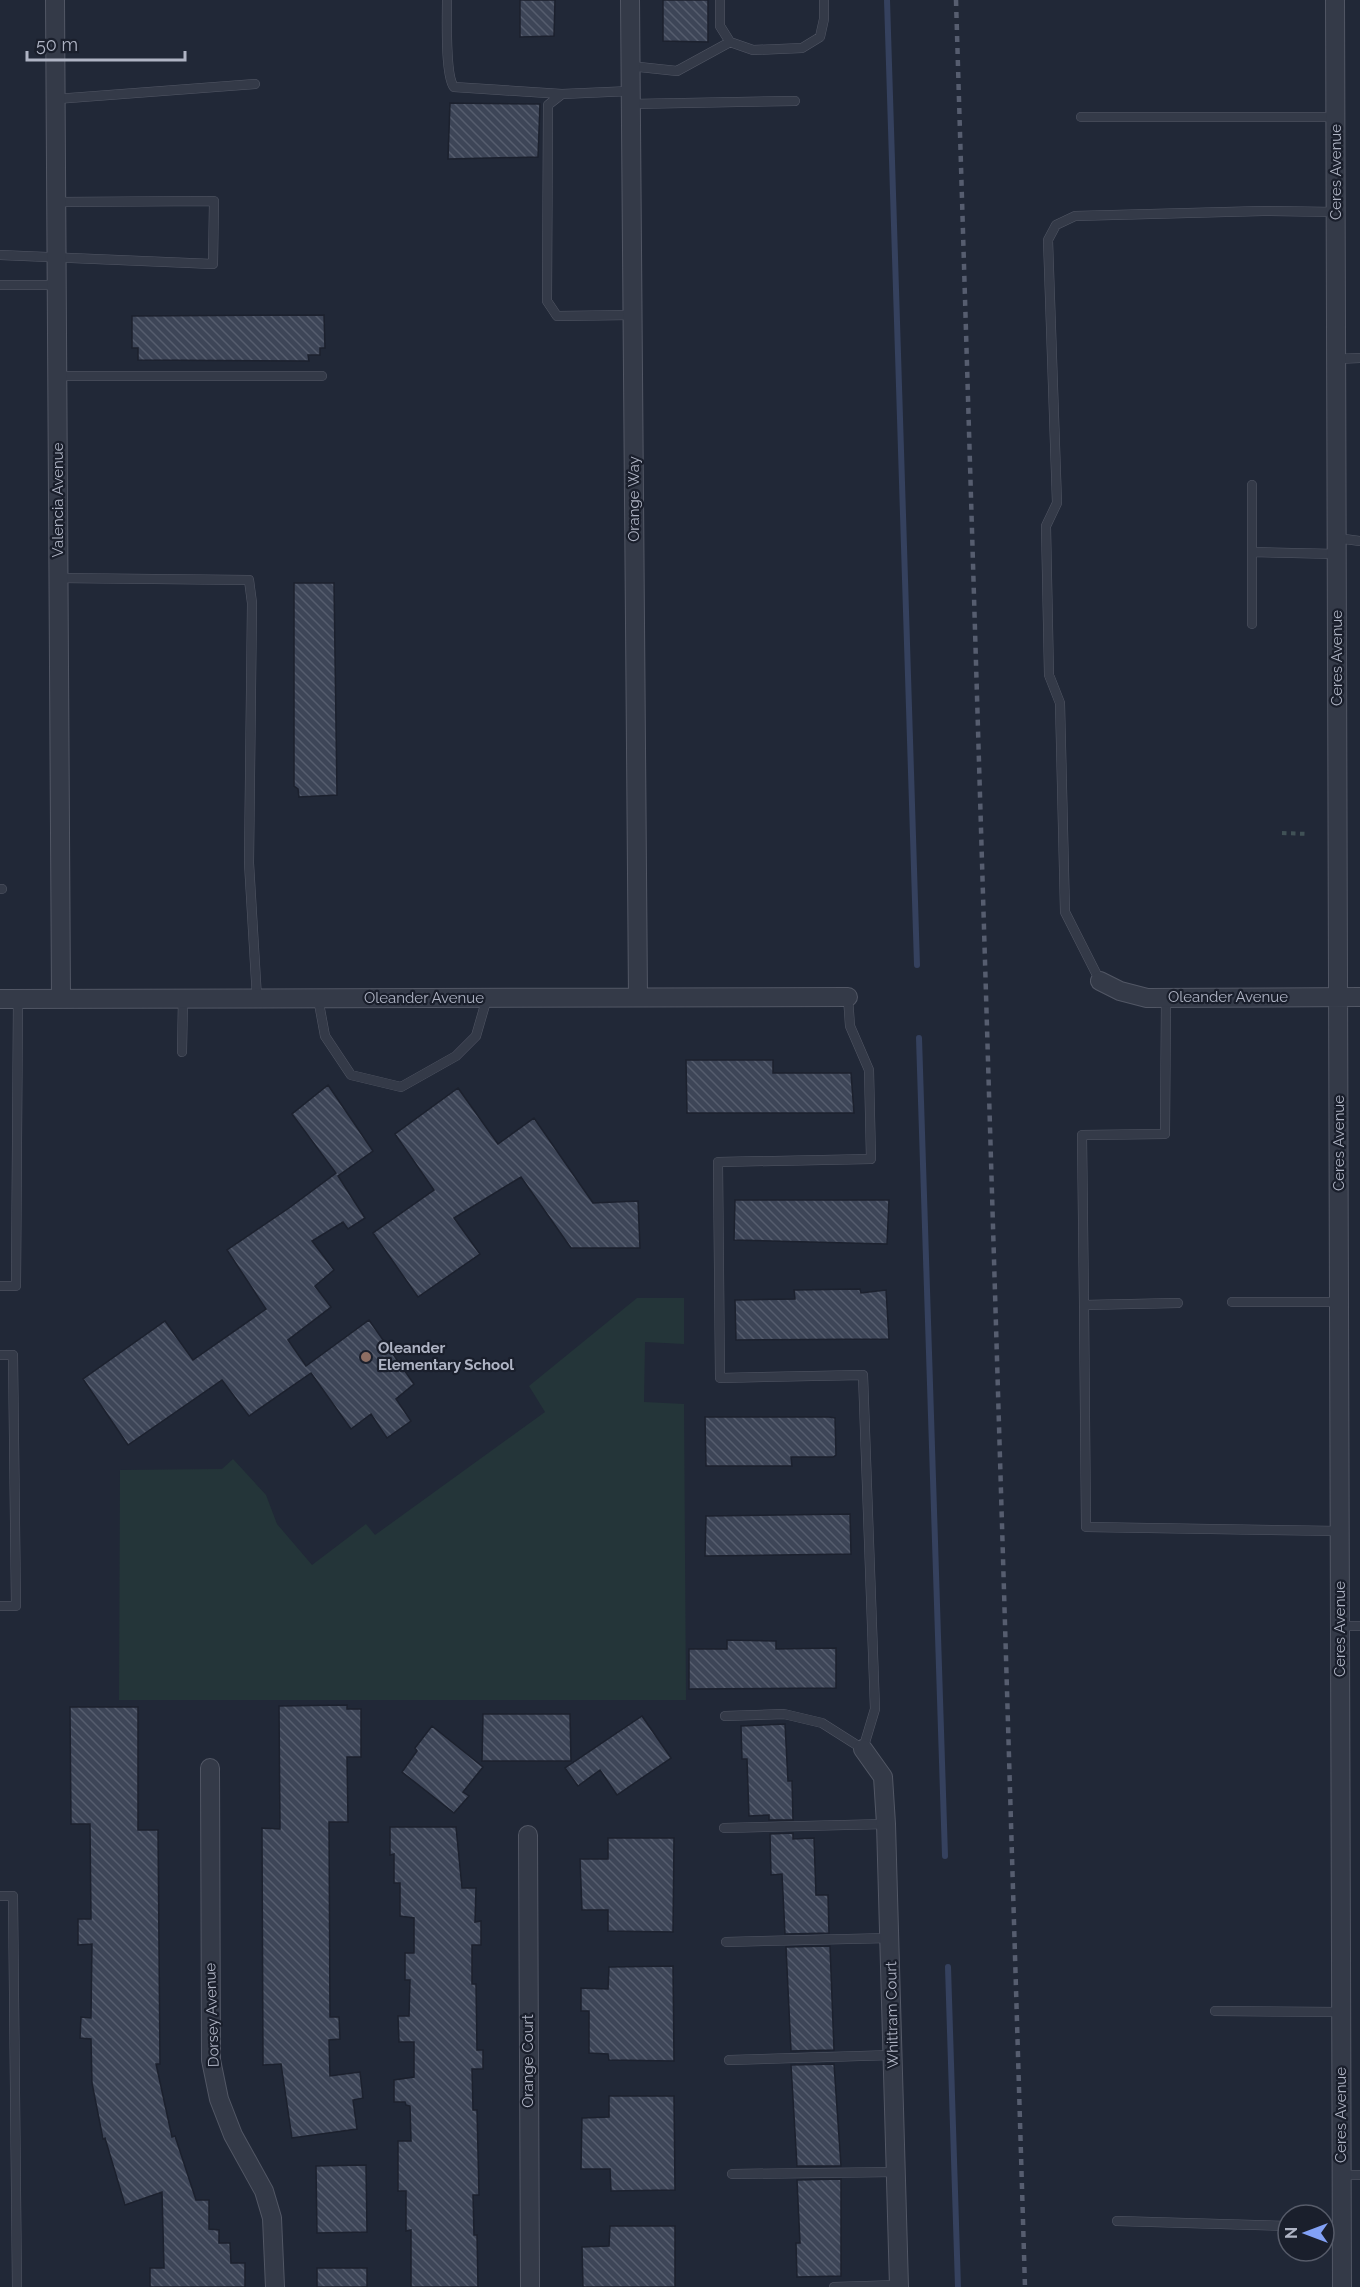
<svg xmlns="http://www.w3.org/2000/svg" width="1360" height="2287" font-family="Raleway,sans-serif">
  <defs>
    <pattern id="building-back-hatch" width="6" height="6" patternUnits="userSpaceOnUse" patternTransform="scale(1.5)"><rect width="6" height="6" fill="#3d4557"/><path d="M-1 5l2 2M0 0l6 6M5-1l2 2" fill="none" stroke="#565d6e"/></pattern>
  </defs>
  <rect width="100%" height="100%" fill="#212837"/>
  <path fill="#243539" d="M637,1298H684V1344L645,1342L644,1402L684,1404L686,1700H119L120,1470L222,1469L233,1459L266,1495L277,1524L312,1565L366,1524L375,1535L545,1412L529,1386Z"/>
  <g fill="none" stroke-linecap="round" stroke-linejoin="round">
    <path stroke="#35415e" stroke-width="6" d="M887,0L917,965
      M919,1038L945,1856
      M948,1967L958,2287"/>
  </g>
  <path fill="url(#building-back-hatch)" stroke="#1c212e" stroke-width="1.5" d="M520,0H555L554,36L520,37Z
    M663,0H708V42L663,41Z
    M450,103L540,104L538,157L448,159Z
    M324,315L325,348H320V355H308L309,361L138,360V348H132V316Z
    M294,583H334L337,795L299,797L298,789L294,786Z
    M686,1060H773V1073H851L854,1113H687Z
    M328,1085L373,1151L338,1176L365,1218L348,1229L343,1222L312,1241L334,1270L315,1286L331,1307L288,1340L306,1366L369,1320L414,1384L396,1399L411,1421L387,1438L371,1414L351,1429L311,1373L249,1416L222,1380L128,1445L83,1379L165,1321L193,1360L266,1309L227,1250L289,1208L336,1173L292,1114Z
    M458,1088L498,1144L534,1118L593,1203L638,1201L640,1248H571L521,1177L454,1218L480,1254L418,1297L373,1233L434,1190L395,1134Z
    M735,1200H889L887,1244L734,1240Z
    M860,1289L861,1293L886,1290L889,1339L736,1340L735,1300L795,1299L794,1290Z
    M705,1417H829L835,1418L836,1455L833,1457H791L792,1466H706Z
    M850,1514L851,1554L705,1556L706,1516Z
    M727,1640L776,1641V1649L836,1648V1688L689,1689V1649H727Z
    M347,1705V1709H361V1757H347L348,1822H329L330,2017H339L340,2039L329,2040L330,2076L360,2072L363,2098L353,2100L357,2129L292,2138L281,2064L263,2065L262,1828L280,1829L279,1706Z
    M70,1707H138V1830H158L160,2064H156L172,2137L175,2136L196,2200H209V2229L219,2230V2243H230L231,2263H245V2287H150V2268H164L162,2192L125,2205L105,2138L103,2139L92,2083L91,2039L80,2038L81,2017L91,2018L92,1944L78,1945V1919H91L90,1824H71Z
    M483,1714H570L571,1761H482Z
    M642,1716L671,1758L617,1795L600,1770L578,1786L565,1768Z
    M785,1724L788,1781H792L793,1820H769V1815L749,1816L747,1759H742L741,1726Z
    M432,1726L483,1767L463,1792L469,1796L454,1813L402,1772L417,1751L415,1748Z
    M390,1827H456L462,1888H476L475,1922L481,1921V1945H472V1984H476L477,2050H483V2069H472L473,2110H477L479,2195H473L474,2235H477L478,2287H411V2230L406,2231V2191H398V2141H411L410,2106L406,2105L405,2102H394V2080L414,2077V2042H399L398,2016H409L410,1980H405V1953H414V1918L400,1916V1883H394V1854L390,1855Z
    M793,1833V1839L814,1838L816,1895H828L829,1933L785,1934L782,1874L771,1875L770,1834Z
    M608,1838H674L673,1932L608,1931V1910H582L580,1859H608Z
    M830,1946L834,2050L791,2051L786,1947Z
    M673,1966L674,2061L609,2060L608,2054L589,2053V2011H581V1988L608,1989L609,1967Z
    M834,2064L841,2166H797L791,2065Z
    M609,2096H674L675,2190L611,2191L610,2169H581L582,2118L609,2117Z
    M366,2165L367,2232L317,2233L316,2166Z
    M841,2179V2276L797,2277L796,2243H800L797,2180Z
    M610,2226H675V2287H583L582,2247L609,2246Z
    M317,2268H367V2287H317Z"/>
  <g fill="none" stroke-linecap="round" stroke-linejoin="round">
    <g stroke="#525765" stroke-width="10">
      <path id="service" d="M447,0C447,17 445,76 454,87L562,94
        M720,0V26L730,42L753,50L802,48L820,37L824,19V0
        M630,66L677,71L730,42
        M631,91L562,94L548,105L547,301L557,316L632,315
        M56,99L255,84
        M631,104L795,101
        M1081,117H1336
        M0,255L213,264L214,201L56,202
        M0,285H57
        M1336,359L1360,358
        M57,376H322
        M1252,485V624
        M1337,538L1360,541
        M1252,552L1337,554
        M58,578L249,580L252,603L249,863L257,998
        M0,889H2
        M1100,981L1065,912L1060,703L1049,675L1046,526L1057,503L1048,240L1056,225L1075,216L1263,211L1336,212
        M1166,997L1165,1134L1082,1135L1084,1305L1178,1303
        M318,998L325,1036L351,1075L401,1087L456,1056L476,1036L487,998
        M182,1052L183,999
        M0,1286H16L18,999
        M1232,1302H1339
        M1084,1305L1086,1527L1340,1531
        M0,1355H13L16,1606H0
        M1340,1626H1360
        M725,1716L784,1714L822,1723L863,1749L875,1709L863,1375L720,1378L718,1162L871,1159L869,1070L850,1026L848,997
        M724,1828L886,1824
        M0,1896H13L17,2287
        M726,1942L890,1938
        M1215,2011L1341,2012
        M729,2060L893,2055
        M732,2174L896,2172
        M1341,2175H1360
        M1117,2221L1288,2226
        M1324,2227L1341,2228
        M834,2287L899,2285"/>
    </g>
    <g stroke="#525765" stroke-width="20">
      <path id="minor" d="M55,0L61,999
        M630,0L638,997
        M1335,0L1342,2287
        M1100,981L1120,991L1147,998L1360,997
        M0,999L848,997
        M863,1749L883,1777L886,1824L899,2287
        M210,1768L211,2060L219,2099L233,2135L264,2191L272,2218L275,2287
        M528,1835L530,2287"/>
    </g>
    <path stroke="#405156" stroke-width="4" stroke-dasharray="4.5 4.5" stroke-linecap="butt" d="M1282,833L1308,834"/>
    <use href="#service" stroke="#343a48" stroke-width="9"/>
    <use href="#minor" stroke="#343a48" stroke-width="18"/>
    <path stroke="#565d6f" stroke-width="4.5" stroke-dasharray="6 6" stroke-linecap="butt" d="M956,0L1025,2287"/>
  </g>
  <circle fill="#8d6e63" stroke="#1a1f2c" stroke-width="2" cx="366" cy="1357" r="6"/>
  <g text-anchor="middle" stroke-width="4.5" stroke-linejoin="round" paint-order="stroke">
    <g font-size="15" fill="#afb4c4" stroke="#1a1f2c">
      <text transform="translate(1336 172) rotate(-90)" y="5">Ceres Avenue</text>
      <text transform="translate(634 499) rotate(-90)" y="5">Orange Way</text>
      <text transform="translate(58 500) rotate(-90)" y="5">Valencia Avenue</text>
      <text transform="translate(1337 658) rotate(-90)" y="5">Ceres Avenue</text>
      <text x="1228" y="1002">Oleander Avenue</text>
      <text x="424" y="1003">Oleander Avenue</text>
      <text transform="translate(1339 1143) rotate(-90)" y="5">Ceres Avenue</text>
      <text transform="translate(1340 1629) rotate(-90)" y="5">Ceres Avenue</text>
      <text transform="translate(212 2015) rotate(-92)" y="5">Dorsey Avenue</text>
      <text transform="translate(892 2015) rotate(-91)" y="5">Whittram Court</text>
      <text transform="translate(528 2061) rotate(-90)" y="5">Orange Court</text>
      <text transform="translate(1341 2115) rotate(-90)" y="5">Ceres Avenue</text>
    </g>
    <g font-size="15" font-weight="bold" fill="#afb4c4" stroke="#1a1f2c" text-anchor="start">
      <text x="378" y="1353">Oleander<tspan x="378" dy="17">Elementary School</tspan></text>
    </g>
  </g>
  <g transform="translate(1306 2233) rotate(270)"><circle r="28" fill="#1a1f2c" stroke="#565b69" stroke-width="1.5"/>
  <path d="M0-4.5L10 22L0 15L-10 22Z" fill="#82a1f6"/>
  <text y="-9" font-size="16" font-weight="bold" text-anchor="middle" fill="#afb4c4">N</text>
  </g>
  <path d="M27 51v9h158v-9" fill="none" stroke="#afb4c4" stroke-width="3"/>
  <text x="36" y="51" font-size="18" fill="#afb4c4" stroke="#1a1f2c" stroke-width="4.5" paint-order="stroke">50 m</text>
</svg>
